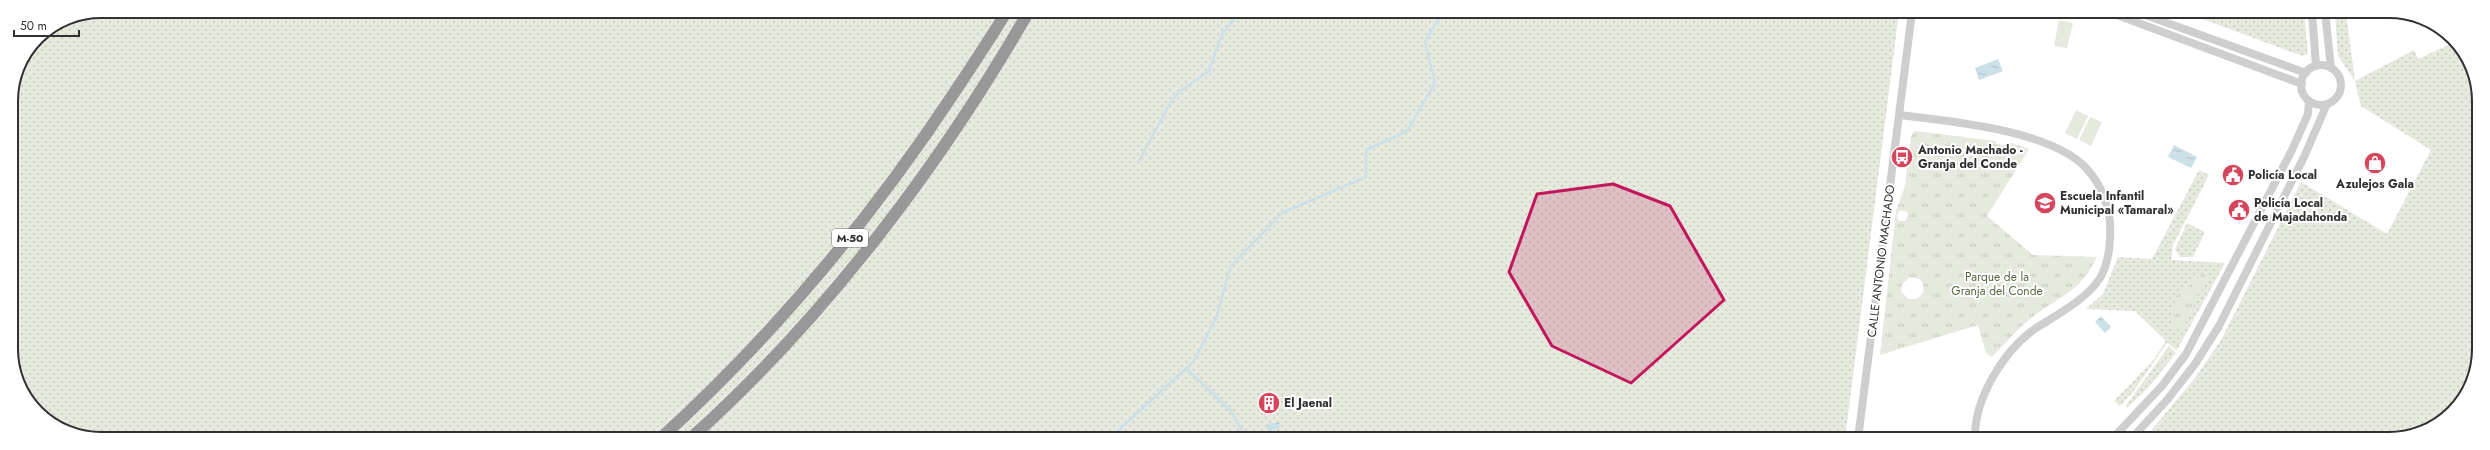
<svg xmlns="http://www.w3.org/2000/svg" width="2490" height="450" font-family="Jost,sans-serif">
  <defs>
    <pattern id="grass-dots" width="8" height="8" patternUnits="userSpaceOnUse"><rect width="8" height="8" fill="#e5e9de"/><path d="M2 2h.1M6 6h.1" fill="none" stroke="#c5c8bf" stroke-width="1.8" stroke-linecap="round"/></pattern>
    <pattern id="park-tufts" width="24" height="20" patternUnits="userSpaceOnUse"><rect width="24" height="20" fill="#e5e9de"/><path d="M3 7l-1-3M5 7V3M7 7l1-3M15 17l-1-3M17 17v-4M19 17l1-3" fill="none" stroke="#c5c8bf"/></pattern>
    <pattern id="water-ripples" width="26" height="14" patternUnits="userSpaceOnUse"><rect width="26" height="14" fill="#cce0e8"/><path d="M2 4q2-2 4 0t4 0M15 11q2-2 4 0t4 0" fill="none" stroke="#b0c1c7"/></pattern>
  </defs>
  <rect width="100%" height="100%" fill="#fff"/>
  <path fill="url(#grass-dots)" d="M101,11L1899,12L1845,439L89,438L41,417L13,367L11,101L18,66L37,37L67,18Z
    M2184,12H2304L2308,54L2302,56Z
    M2335,12H2346L2355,81L2414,50L2418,59L2455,42L2477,83L2478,361L2467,394L2448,417L2418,434L2389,439H2144L2195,378L2221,340L2301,182L2387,234L2431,150L2361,106L2355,81L2338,56Z
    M2199,170L2209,175L2173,245L2171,260L2225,263L2177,350L2167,343L2133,392L2120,406L2114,401L2152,362L2166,341L2135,311L2086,309L2103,294L2118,257L2152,259Z
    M2187,223L2205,232L2193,257H2180L2175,249Z
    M2169,346L2176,353L2149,387L2126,409L2127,404Z"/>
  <path fill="url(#park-tufts)" fill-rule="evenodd" d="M1915,131L1995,141L1996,144L2007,146L2008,142L2029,149L1987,216L2033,255L2097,257C2078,296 2060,294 2030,319C2016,330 2005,344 1992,357L1986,353L1978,325L1880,355L1896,211L1905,186L1911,136ZM1943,158H1946L1950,163L1949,167L1944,169L1939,167L1938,163ZM1901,210L1907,212L1908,215L1905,221H1899L1897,218L1898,212ZM1910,277L1920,279C1926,287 1924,295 1916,299H1908L1901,291L1902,284Z
    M2204,273L2209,277L2181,330L2171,328L2175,297Z"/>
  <path fill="#e5e9de" d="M2059,20L2073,23L2067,48L2054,46Z
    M2076,110L2088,116L2077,139L2065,133Z
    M2090,117L2102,122L2091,146L2079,140Z"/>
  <path fill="url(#water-ripples)" d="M1998,59L2003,71L1979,80L1975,68Z
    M2174,145L2197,157L2191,168L2168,157Z
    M2101,316L2111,327L2105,333L2095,322Z
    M1279,422L1280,427L1272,431L1267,430V424Z"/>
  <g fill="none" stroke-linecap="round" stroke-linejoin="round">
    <path stroke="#cce0e8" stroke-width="2.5" d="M1139,161L1170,103L1179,92L1209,71L1222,34L1241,11
      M1186,368L1232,412L1246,439
      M1109,439L1194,361L1217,316L1230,267L1282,213L1366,177V150L1407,131L1435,83L1425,42L1443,11"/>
    <path stroke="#cecece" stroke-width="8" d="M2109,12L2302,84
      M2137,12L2306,73
      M2312,12L2316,66
      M2325,12L2331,68
      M2301 85a20 20 0 1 1 40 0a20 20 0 1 1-40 0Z
      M1900,115C1952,122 2042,129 2082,164C2096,177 2105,195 2109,214C2112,232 2110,262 2100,278C2087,299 2055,316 2036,328C2003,351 1974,399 1975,439
      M1858,439L1912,12
      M2112,439L2162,386L2186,354L2292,150L2308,114L2309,101
      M2131,439L2167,400L2195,364L2219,326L2304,157L2327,104"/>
    <path stroke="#989898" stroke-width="12" d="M661,438C773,336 870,220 954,93C972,66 990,39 1007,11
      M691,438C824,319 940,166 1029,11"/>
  </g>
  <path fill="#c2185b" fill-opacity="0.2" stroke="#c2185b" stroke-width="3" stroke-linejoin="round" d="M1613,184L1670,206L1724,300L1631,383L1552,346L1509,272L1537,194Z"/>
  <defs>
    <g id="bus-disc" transform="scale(1.15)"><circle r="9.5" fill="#d5465c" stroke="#fff"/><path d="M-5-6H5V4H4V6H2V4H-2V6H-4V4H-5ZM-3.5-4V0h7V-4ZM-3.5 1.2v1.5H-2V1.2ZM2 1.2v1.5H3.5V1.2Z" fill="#fff"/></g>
    <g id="shop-disc" transform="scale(1.15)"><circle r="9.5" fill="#d5465c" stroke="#fff"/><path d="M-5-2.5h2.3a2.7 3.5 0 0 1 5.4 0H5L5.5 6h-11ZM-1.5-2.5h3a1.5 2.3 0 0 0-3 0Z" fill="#fff"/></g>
    <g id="civic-disc" transform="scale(1.15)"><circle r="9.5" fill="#d5465c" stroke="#fff"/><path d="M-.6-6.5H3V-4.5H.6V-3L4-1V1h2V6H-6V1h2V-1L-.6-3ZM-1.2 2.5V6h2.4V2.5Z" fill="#fff"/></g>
    <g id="school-disc" transform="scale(1.15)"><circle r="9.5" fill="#d5465c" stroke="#fff"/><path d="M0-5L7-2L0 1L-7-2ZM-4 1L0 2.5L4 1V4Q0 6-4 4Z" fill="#fff"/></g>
    <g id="building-disc" transform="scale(1.15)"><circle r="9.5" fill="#d5465c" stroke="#fff"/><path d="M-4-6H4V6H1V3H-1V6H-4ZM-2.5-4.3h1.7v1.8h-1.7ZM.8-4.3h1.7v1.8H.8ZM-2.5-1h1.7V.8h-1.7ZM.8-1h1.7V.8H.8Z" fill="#fff"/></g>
  </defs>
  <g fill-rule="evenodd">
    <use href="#bus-disc" x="1902" y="157"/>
    <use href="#shop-disc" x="2375" y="163"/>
    <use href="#civic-disc" x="2233" y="175"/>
    <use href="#school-disc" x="2045" y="203"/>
    <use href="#civic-disc" x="2239" y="210"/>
    <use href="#building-disc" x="1269" y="403"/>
  </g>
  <g text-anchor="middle" stroke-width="4" stroke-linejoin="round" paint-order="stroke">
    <rect fill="#fff" stroke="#6f6f6f" stroke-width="1" x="832" y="229" width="36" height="18" rx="3"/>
    <g font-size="11" font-weight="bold" fill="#313131">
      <text x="850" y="242">M-50</text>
    </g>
    <g font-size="12" font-weight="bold" fill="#313131" stroke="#fff" text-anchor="start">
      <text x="1918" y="154">Antonio Machado -<tspan x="1918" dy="14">Granja del Conde</tspan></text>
      <text x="2248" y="179">Policía Local</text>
      <text x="2375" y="188" text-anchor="middle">Azulejos Gala</text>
      <text x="2060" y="200">Escuela Infantil<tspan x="2060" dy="14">Municipal «Tamaral»</tspan></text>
      <text x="2254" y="207">Policía Local<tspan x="2254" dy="14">de Majadahonda</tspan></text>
      <text x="1284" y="407">El Jaenal</text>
    </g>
    <g font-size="12" fill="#313131" stroke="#fff">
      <text transform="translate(1881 261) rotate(-83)" y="4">CALLE ANTONIO MACHADO</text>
    </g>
    <g font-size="12" fill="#576942" stroke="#fff">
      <text x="1997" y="281">Parque de la<tspan x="1997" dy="14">Granja del Conde</tspan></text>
    </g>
  </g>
  <path d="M0 0H2490V450H0ZM101 18H2389A83 83 0 0 1 2472 101V349A83 83 0 0 1 2389 432H101A83 83 0 0 1 18 349V101A83 83 0 0 1 101 18Z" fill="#fff" fill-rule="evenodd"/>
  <path fill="none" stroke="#313131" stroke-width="2" d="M101 18H2389A83 83 0 0 1 2472 101V349A83 83 0 0 1 2389 432H101A83 83 0 0 1 18 349V101A83 83 0 0 1 101 18Z"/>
  <path d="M14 30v6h65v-6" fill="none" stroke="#313131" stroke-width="2"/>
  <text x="20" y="30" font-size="12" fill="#313131" stroke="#ffffff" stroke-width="3" paint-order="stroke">50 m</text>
</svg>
